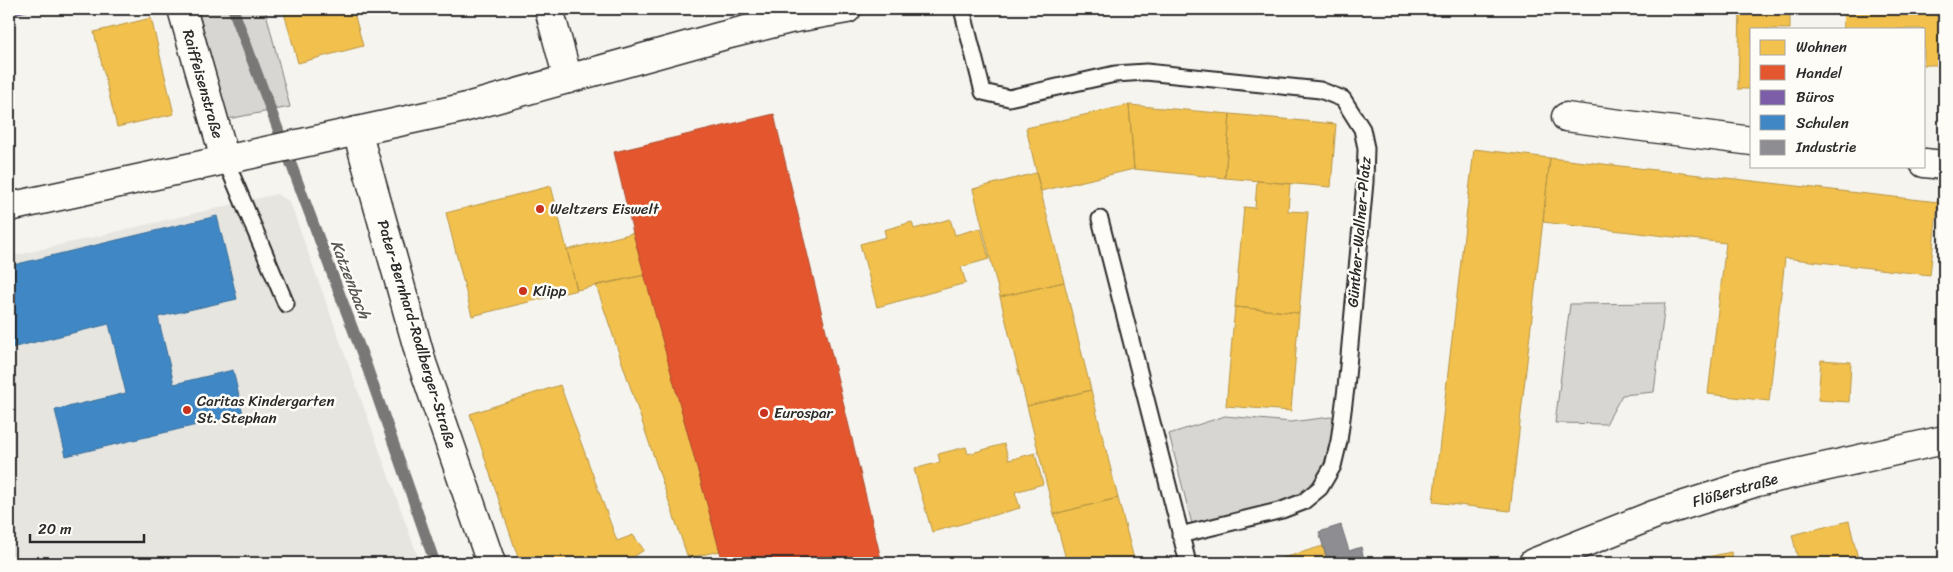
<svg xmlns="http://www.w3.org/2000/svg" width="1953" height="572" font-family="Sriracha,sans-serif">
  <rect width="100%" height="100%" fill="#f5f4ef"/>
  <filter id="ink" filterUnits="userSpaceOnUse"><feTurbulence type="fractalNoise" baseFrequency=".02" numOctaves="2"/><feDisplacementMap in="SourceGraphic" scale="10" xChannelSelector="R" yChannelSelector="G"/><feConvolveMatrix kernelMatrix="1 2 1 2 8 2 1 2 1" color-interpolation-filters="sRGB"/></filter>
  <g filter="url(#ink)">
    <path fill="#e6e5e0" d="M277,194L290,202L420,563H9V257Z"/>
    <path fill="#d7d6d2" stroke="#81807e" d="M198,9H265L290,107L228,119Z
      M1665,303L1654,392L1622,395L1606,424L1555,423L1570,304Z
      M1225,416L1291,422L1338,416L1314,496L1193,528L1169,434Z"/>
    <path fill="#f2c14e" stroke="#b69444" d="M283,9H353L363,46L298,63Z
      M1740,9H1790V29H1752V89H1738Z
      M1844,9H1944V65H1924V29H1843Z
      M151,18L174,114L117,127L94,32Z
      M1129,105L1230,114L1225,178L1134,169Z
      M1129,105L1134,169L1041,191L1026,128Z
      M1230,114L1336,124L1331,187L1225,178Z
      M1474,149L1550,158L1510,511L1433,502Z
      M1550,158L1938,202L1930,275L1785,258L1769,401L1708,394L1726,243L1543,222Z
      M1036,173L1064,282L1000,297L973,189Z
      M1257,181L1290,184L1288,211L1308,212L1299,313L1235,307L1244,207L1255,208Z
      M551,186L577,290L472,316L446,213Z
      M950,219L955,235L981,228L989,259L961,267L966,283L877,307L860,244L886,237L884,230L912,222L914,229Z
      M633,233L645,275L577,290L567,250Z
      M645,275L720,551L688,558L596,285Z
      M1064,282L1091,390L1027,406L1000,297Z
      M1235,307L1299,313L1291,411L1226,406Z
      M1821,360L1851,362L1849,402L1818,400Z
      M560,385L617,541L633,535L644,550L629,560L631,563H520L470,414Z
      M1091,390L1118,498L1054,514L1027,406Z
      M1004,444L1009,460L1035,453L1043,484L1015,492L1020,508L932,532L914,469L940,462L938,454L966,447L968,454Z
      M1118,498L1135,563H1067L1054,514Z
      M1849,521L1859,563H1799L1792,535Z
      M1323,546L1328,563H1266Z
      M1731,552L1734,563H1679Z"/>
    <path fill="#e4572e" stroke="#ac4a2d" d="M774,114L778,132L882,563H723L633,233L614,152Z"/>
    <path fill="#7b5ea7" stroke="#634f82" d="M9,9H36L9,15Z"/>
    <path fill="#3f88c5" stroke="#396c97" d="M217,216L237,299L158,317L174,384L233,370L243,414L66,456L55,410L126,393L109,324L11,348L9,266Z"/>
    <path fill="#8d8d92" stroke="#707073" d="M1341,525L1349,551L1361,547L1365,563H1328L1319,532Z"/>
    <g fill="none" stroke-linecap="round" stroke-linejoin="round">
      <path stroke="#797877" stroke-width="11" d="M233,9L367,367L435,563"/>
      <g stroke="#2b2b2b" stroke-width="19">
        <path id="lane" d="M962,9L983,92L1009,98L1115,74L1146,72L1320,90L1343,99L1362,129L1366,148L1365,182L1346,388L1339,441L1333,466L1320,488L1303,502L1282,510L1180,535
          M225,159L286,304
          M1100,219L1188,563"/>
      </g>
      <g stroke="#2b2b2b" stroke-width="31">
        <path id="street" d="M182,9L225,159
          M549,9L568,79
          M1566,117L1752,141
          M357,131L422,363L491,563
          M1924,163L1944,165
          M1533,563L1656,514L1757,482L1944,440"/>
      </g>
      <g stroke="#2b2b2b" stroke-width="31">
        <path id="secondary" d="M9,207L463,108L722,36L790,19L847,9"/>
      </g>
      <use href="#lane" stroke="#fdfcf7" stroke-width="15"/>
      <use href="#street" stroke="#fdfcf7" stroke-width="28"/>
      <use href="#secondary" stroke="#fdfcf7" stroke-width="28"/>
    </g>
  </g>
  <g fill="#c8321e" stroke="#fdfcf7" stroke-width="2">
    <circle cx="540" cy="209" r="5"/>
    <circle cx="523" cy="291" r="5"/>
    <circle cx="187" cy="410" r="5"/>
    <circle cx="764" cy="413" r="5"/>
  </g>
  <g text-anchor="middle" stroke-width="5" stroke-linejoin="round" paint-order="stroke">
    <g font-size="15" fill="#2b2b2b" stroke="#fdfcf7">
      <text transform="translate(203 84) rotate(74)" y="5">Raiffeisenstraße</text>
      <text transform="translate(1359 232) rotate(-85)" y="5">Günther-Wallner-Platz</text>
      <text transform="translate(417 334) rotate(73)" y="5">Pater-Bernhard-Rodlberger-Straße</text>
      <text transform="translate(1735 490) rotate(-16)" y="5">Flößerstraße</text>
    </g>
    <g font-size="15" fill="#2b2b2b" stroke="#fdfcf7" text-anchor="start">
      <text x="550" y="214">Weltzers Eiswelt</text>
      <text x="533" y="296">Klipp</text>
      <text x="197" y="406">Caritas Kindergarten<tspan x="197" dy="17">St. Stephan</tspan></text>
      <text x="774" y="418">Eurospar</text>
    </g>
    <g font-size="16" font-style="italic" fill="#585857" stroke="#fdfcf7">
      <text transform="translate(351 279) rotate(69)" y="6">Katzenbach</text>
    </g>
  </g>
  <rect width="1953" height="572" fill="none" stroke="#fdfcf7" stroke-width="30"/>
  <rect x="15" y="15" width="1923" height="542" fill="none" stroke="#2b2b2b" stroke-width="2" filter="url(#ink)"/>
  <rect x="1750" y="28" width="175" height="140" fill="#fdfcf7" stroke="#a9a8a5"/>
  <rect x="1760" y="40" width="25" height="15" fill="#f2c14e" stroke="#a9a8a5"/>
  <text x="1796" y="52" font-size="15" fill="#2b2b2b">Wohnen</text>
  <rect x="1760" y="65" width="25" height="15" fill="#e4572e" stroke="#a9a8a5"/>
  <text x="1796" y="78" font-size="15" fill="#2b2b2b">Handel</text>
  <rect x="1760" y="90" width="25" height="15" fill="#7b5ea7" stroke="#a9a8a5"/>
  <text x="1796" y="102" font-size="15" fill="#2b2b2b">Büros</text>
  <rect x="1760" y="115" width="25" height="15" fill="#3f88c5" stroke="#a9a8a5"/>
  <text x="1796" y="128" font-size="15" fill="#2b2b2b">Schulen</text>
  <rect x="1760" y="140" width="25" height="15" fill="#8d8d92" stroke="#a9a8a5"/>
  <text x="1796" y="152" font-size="15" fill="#2b2b2b">Industrie</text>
  <path d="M30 534v8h114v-8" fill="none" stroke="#2b2b2b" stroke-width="2.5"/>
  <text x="38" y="534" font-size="15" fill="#2b2b2b" stroke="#fdfcf7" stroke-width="4" paint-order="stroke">20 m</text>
</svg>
